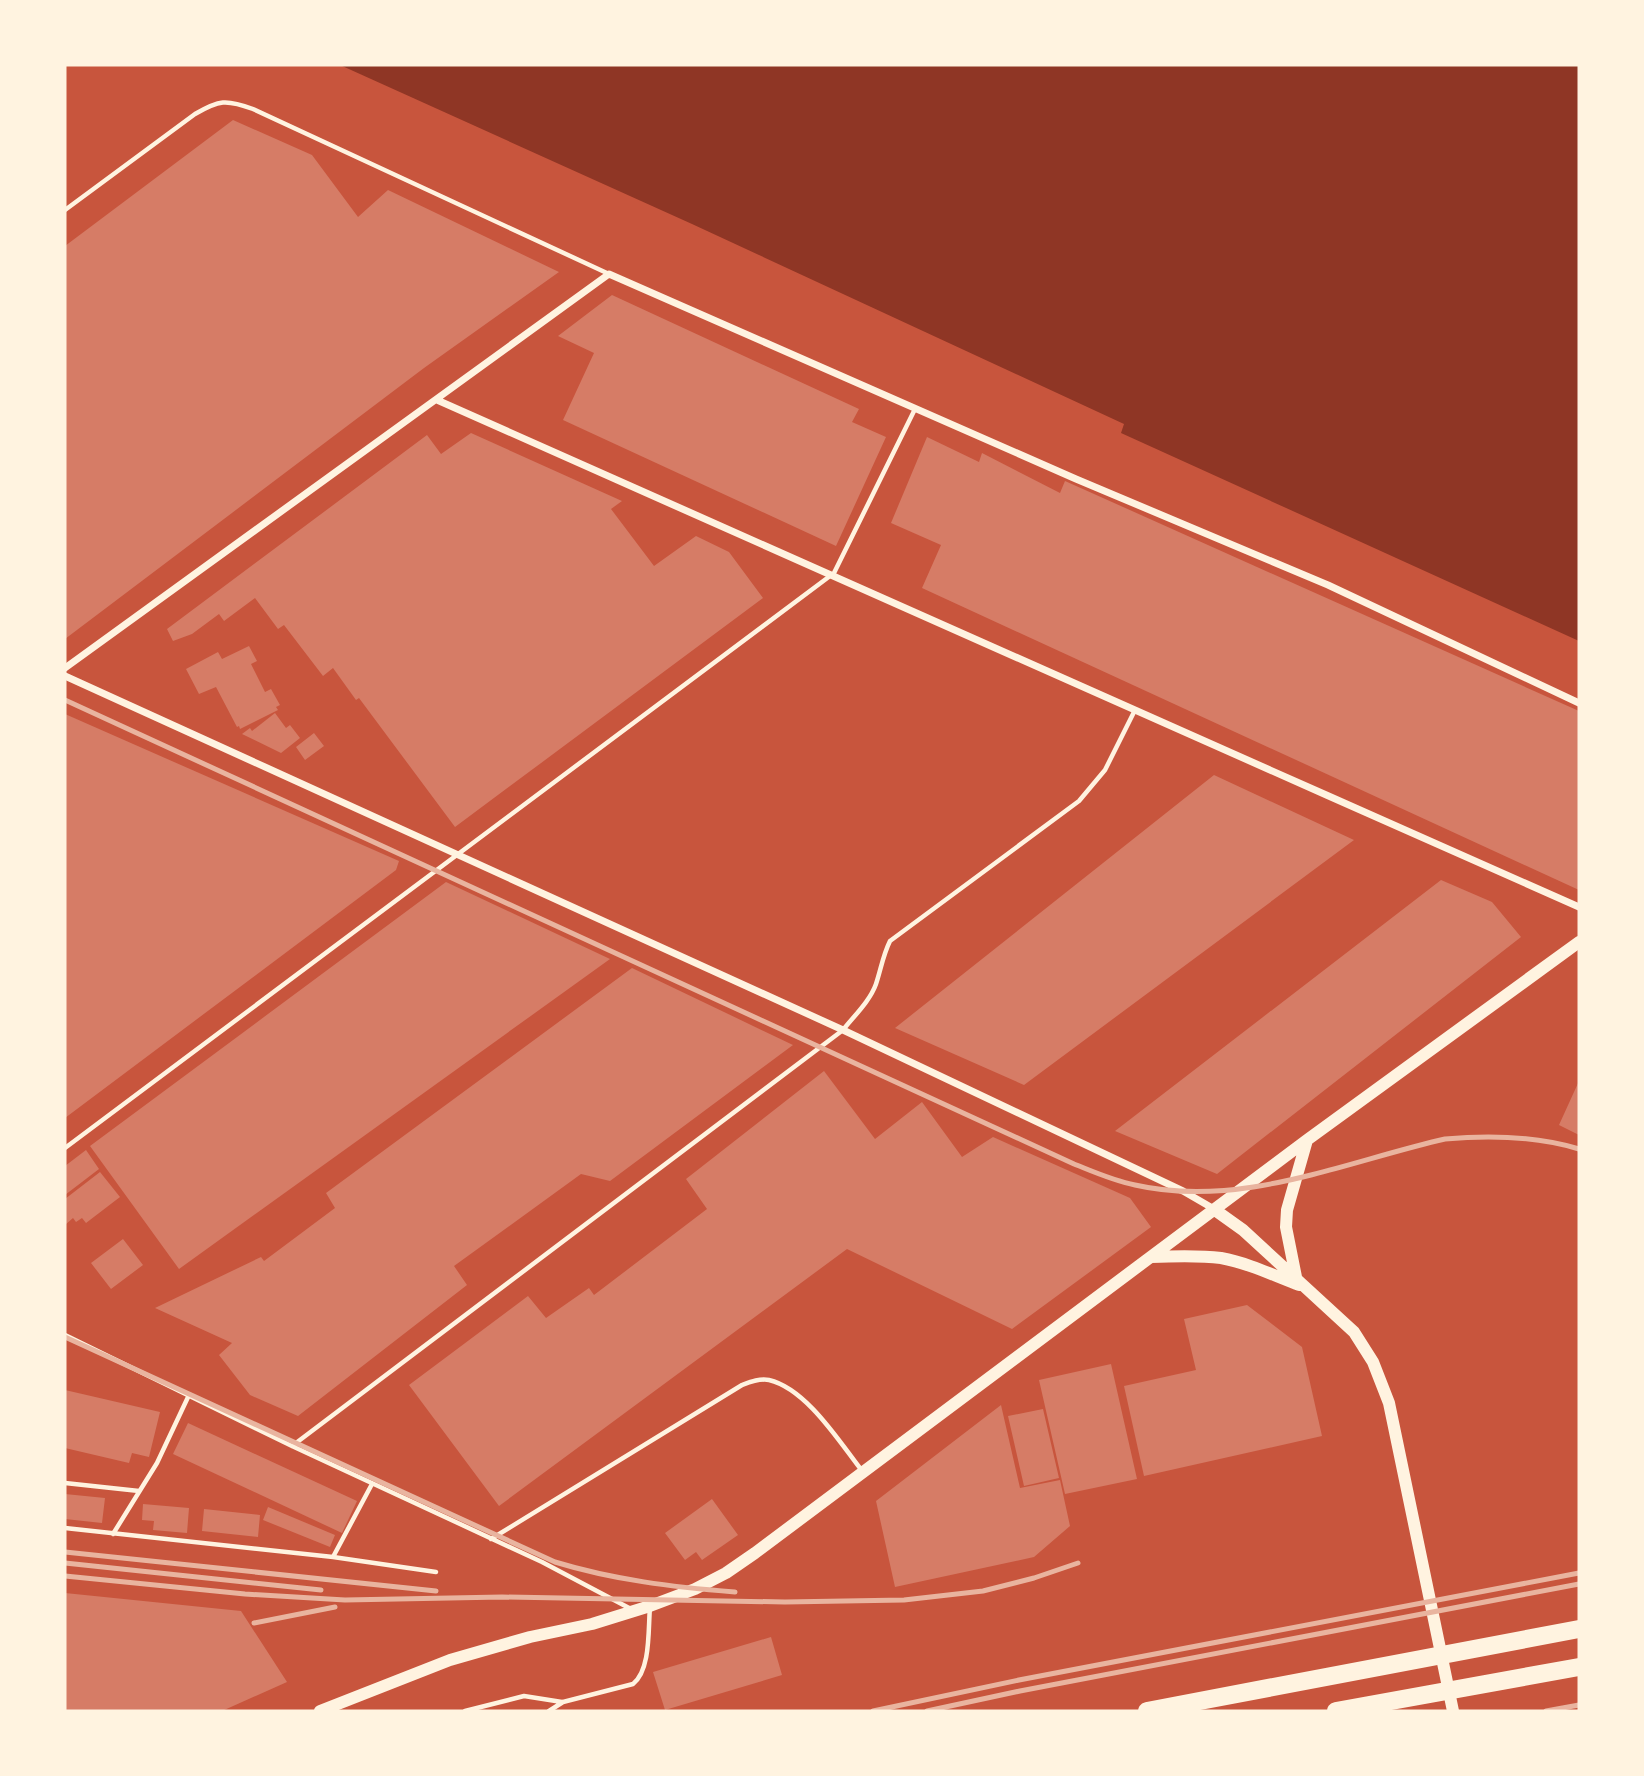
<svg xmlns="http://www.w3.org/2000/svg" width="1644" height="1776" font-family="'Alegreya Sans',sans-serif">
  <rect width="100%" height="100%" fill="#c8553d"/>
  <path fill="#8f3625" d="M340,65H1579V641L1121,433L1124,424L692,224Z"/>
  <path fill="#d67c66" d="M233,120L312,155L358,217L388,190L559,272L424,368L65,639V246Z
    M612,295L859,409L852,422L886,437L836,546L563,420L594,353L558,336Z
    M471,433L622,501L611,509L654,566L696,536L729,552L763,598L455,827L359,698L356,700L333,668L323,676L284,625L278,629L255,598L224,621L219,614L192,634L173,641L167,629L427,435L441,454Z
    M927,437L979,462L982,453L1060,493L1065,481L1579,711V890L922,588L941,545L891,523Z
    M249,646L257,661L251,664L265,692L271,689L280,705L276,707L278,710L240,729L239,726L237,727L216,687L199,694L186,669L218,652L222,659Z
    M275,713L286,728L290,725L300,738L281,753L242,734L250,728L252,731Z
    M65,714L399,861L396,870L65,1118Z
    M314,733L324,746L305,760L296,747Z
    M1214,775L1354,840L1024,1085L895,1028Z
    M1441,880L1492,902L1521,937L1217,1174L1115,1131Z
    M446,882L610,959L179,1269L90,1146Z
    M632,968L793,1045L610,1181L581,1174L454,1266L467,1285L298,1416L250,1395L219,1355L232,1343L155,1308L261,1257L264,1261L335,1208L326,1193Z
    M824,1071L875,1139L922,1102L962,1157L993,1137L1130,1198L1151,1227L1012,1329L847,1249L499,1506L409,1385L528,1296L546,1318L589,1288L594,1295L707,1209L686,1179Z
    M1579,1081V1135L1559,1125Z
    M86,1150L99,1169L65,1195V1166Z
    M100,1172L120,1197L86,1223L82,1218L76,1222L73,1218L65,1225V1199Z
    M123,1239L143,1265L111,1289L91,1263Z
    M1247,1305L1302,1347L1322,1436L1144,1476L1124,1386L1196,1370L1184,1319Z
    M1111,1364L1137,1479L1065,1494L1039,1380Z
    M65,1390L160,1412L149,1457L132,1453L129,1463L65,1448Z
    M1001,1405L1020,1488L1060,1480L1070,1526L1034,1557L895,1587L876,1501Z
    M1043,1409L1059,1478L1024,1486L1008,1416Z
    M188,1423L357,1501L342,1533L173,1454Z
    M65,1494L105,1498L102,1523L65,1519Z
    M712,1499L738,1535L702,1560L696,1552L685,1560L665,1533Z
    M143,1504L189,1508L187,1533L153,1530L154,1521L142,1520Z
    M268,1507L335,1535L330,1547L263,1520Z
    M204,1509L260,1515L258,1537L202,1531Z
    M65,1593L241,1611L287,1682L222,1711H65Z
    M771,1637L782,1675L665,1710L653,1672Z"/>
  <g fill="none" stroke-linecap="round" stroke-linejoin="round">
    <path stroke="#fff3e0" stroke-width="4.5" d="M65,210L195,114C219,100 226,99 253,109L609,274
      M65,1148L834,573L915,409
      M65,1335L292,1446L542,1562L631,1609
      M292,1446L843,1030C854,1016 870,1001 876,984C881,969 883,955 890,941L1079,801L1105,770L1135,710
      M65,1483L139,1491
      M65,1528L333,1557L372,1484
      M113,1534L157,1463L189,1395
      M491,1539L742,1385C750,1382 760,1378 769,1380C807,1389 840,1443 863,1472
      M333,1557L436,1572
      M465,1711L524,1696L562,1702
      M549,1711L563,1702L633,1684C651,1670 648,1629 650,1607"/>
    <path stroke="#fff3e0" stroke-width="7" d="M437,400C819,567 1198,739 1579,907
      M65,668L609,274L1076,479L1328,585L1579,703
      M65,676L843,1030L1183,1191L1214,1209"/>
    <path stroke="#fff3e0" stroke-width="12" d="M1215,1210L1243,1230L1354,1332L1373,1362L1389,1403L1453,1711
      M1151,1257C1174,1256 1198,1255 1221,1258C1248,1263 1273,1275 1299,1285
      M1296,1277L1286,1227L1287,1210L1307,1140
      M320,1711L450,1660L530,1637L592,1624L650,1606L695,1589L726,1573L755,1553L1307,1140L1579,942"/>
    <path stroke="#fff3e0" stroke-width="18" d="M1147,1711L1579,1629
      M1336,1711L1579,1667"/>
    <path stroke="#e9b49f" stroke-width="5" d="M65,700L1074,1164C1094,1172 1114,1181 1135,1185C1240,1209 1344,1162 1445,1139C1490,1135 1536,1136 1579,1149
      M65,1337L555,1562C614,1580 673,1587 735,1592
      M65,1552L436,1591
      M65,1563L321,1590
      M65,1576L245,1594L345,1600L502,1597L785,1602L904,1600L983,1591L1034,1578L1078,1563
      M254,1623L335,1607
      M873,1711L1019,1680L1579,1573
      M927,1711L1020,1691L1579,1584
      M1546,1711L1579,1705"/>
  </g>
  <rect width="1644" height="1776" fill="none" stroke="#fff3e0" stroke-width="133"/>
</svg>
